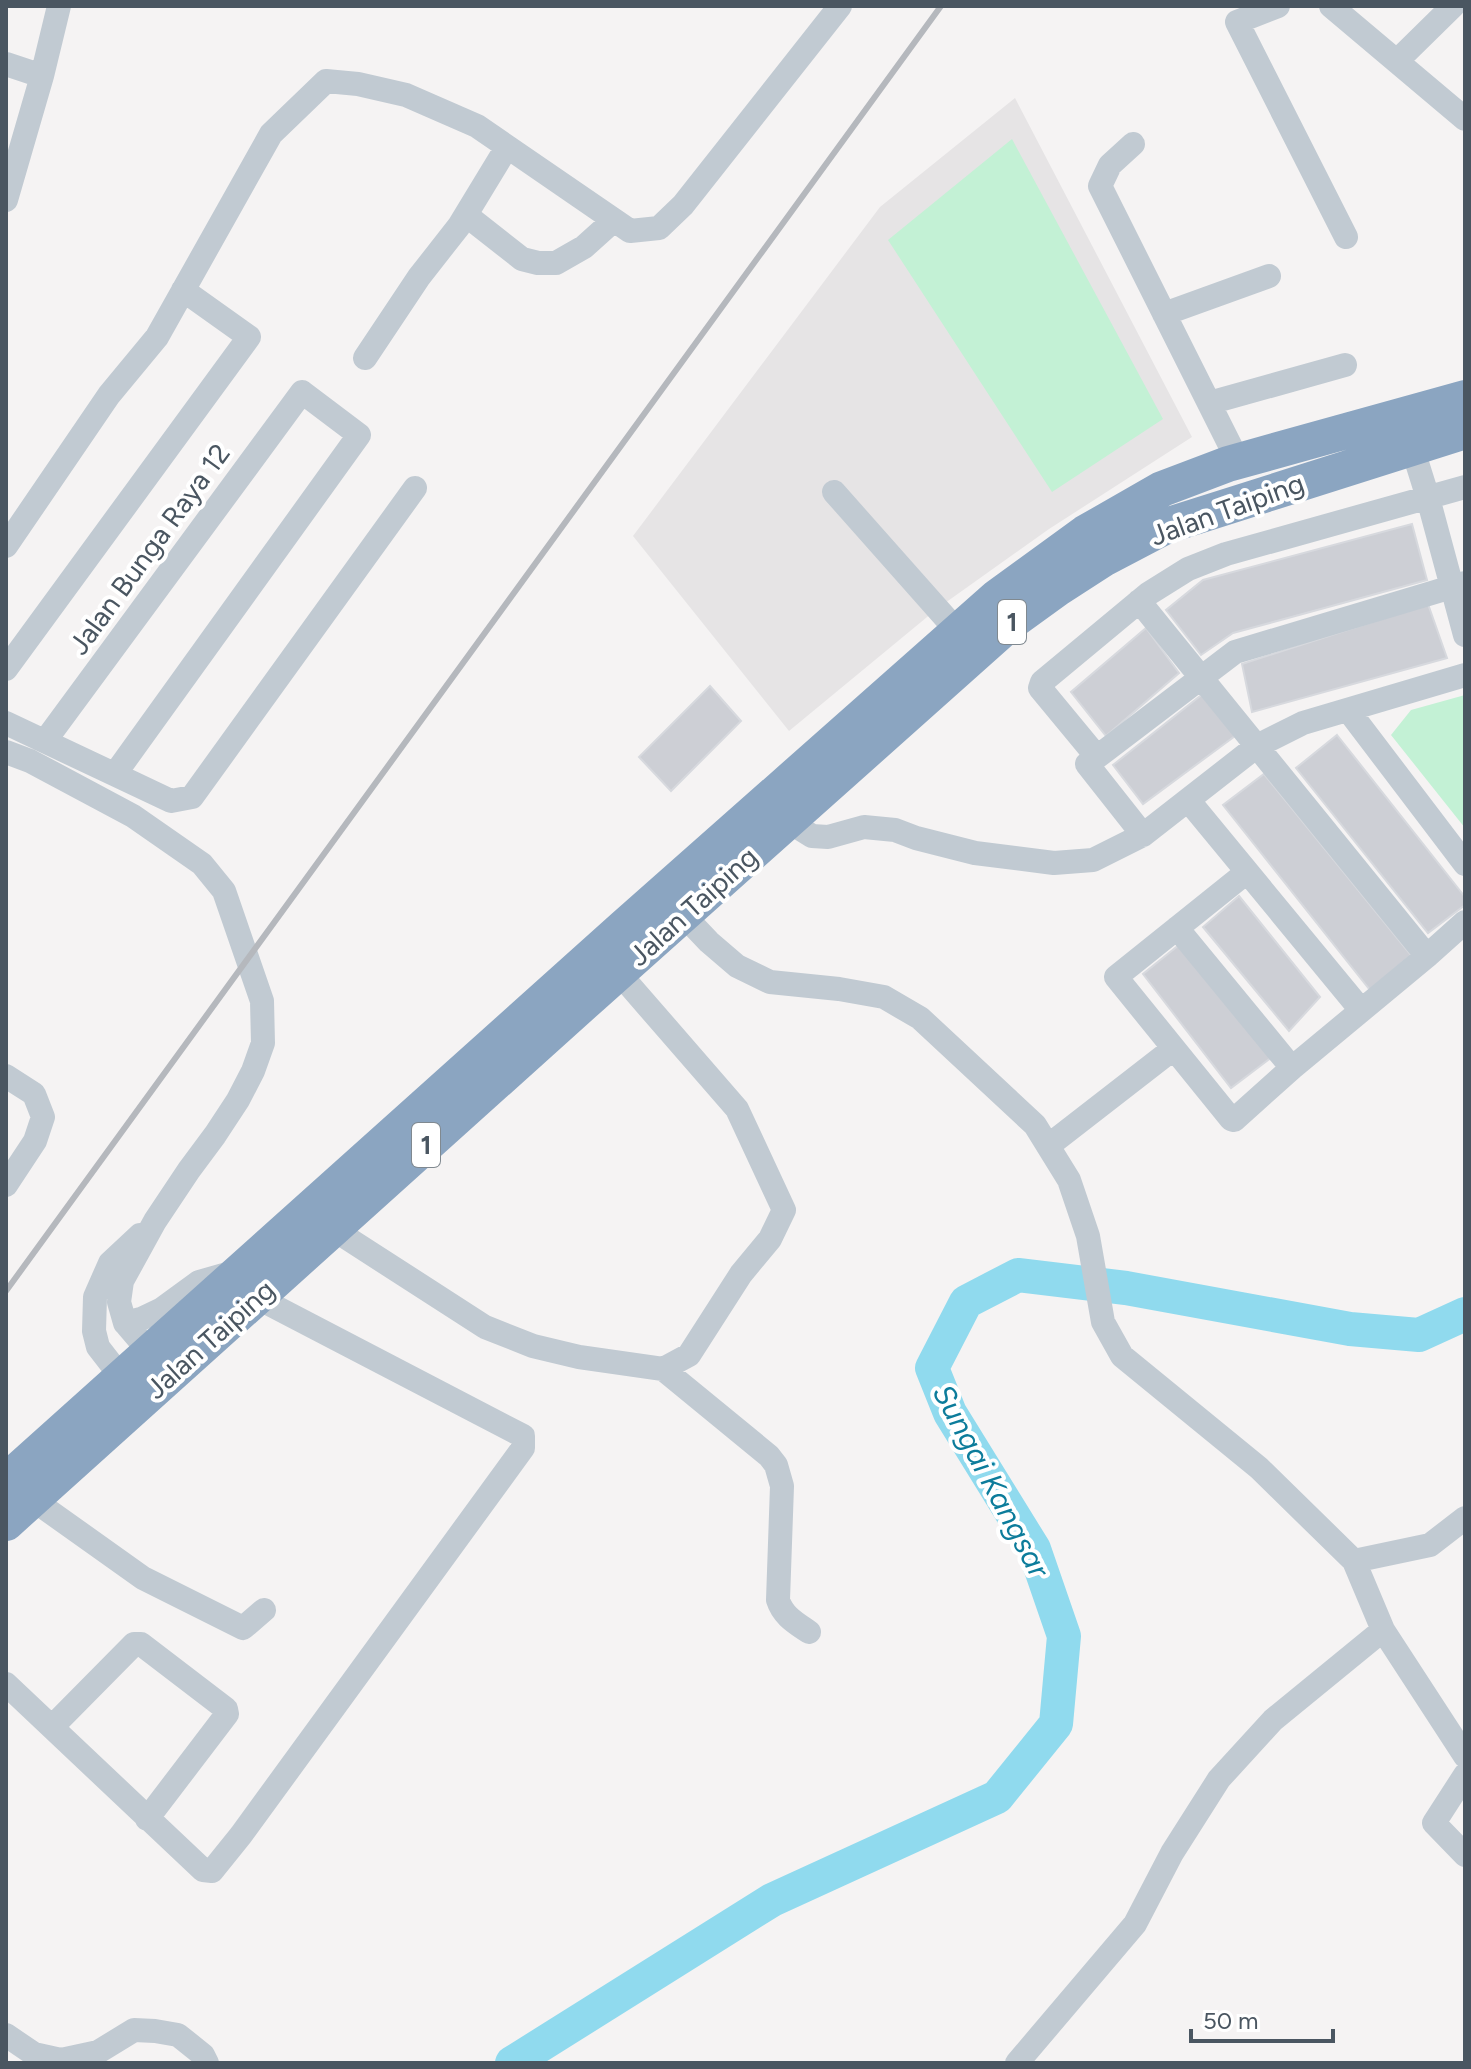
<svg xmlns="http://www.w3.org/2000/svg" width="1471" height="2069" font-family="Figtree,sans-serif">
  <rect width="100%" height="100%" fill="#f5f3f3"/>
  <path fill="#e6e4e5" d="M1015,98L1192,437L1049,529L938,608L789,731L633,536L880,207Z"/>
  <path fill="#c3f1d5" d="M1012,139L1163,419L1052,492L888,240Z
    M1465,695V828L1391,735L1411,710Z"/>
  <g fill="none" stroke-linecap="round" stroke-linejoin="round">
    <path stroke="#90daee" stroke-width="34" d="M512,2063L772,1900L997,1797L1056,1724L1064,1636L1034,1549L950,1413L932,1368L966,1302L1018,1275L1126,1288L1350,1329L1419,1335L1465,1314"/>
  </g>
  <path fill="#cdcfd5" stroke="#d7d9de" stroke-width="2" d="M1412,524L1427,580L1233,633L1201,655L1166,610L1203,580Z
    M1428,604L1447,658L1252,712L1242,664Z
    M1146,628L1179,673L1106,736L1071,692Z
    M710,686L741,721L671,791L639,757Z
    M1204,693L1235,736L1143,804L1113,765Z
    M1337,735L1465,897V905L1428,933L1296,768Z
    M1264,774L1411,955L1370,990L1223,805Z
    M1239,896L1320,997L1289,1031L1203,927Z
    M1179,945L1272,1057L1231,1088L1143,974Z"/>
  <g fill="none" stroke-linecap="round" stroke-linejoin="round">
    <path stroke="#c1cad2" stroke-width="24" d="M1278,6L1237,22L1346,237
      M1331,6L1465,119
      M1397,61L1453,6
      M6,64L42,76
      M1133,144L1110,165L1100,186L1238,461
      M6,200L42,76L59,6
      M466,215L522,259L538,263H556L584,247L614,220
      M1164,314L1269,276
      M365,358L419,277L459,226L507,147
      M1209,403L1345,365
      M1408,434L1428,498L1465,635
      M834,492L967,642
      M6,546L109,395L157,337L271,134L326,81L358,84L406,95L477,126L630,231L659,228L683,205L840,6
      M1139,601L1427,956
      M6,669L249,337L183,290
      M1348,710L1465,864
      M6,723L171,801L192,797L415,488
      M45,741L302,392L359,435L115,774
      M6,752L30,761L133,816L202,864L224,891L262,1001L263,1043L253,1071L238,1100L215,1135L189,1170L155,1221L122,1281L119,1302L125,1323L160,1364
      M1097,757L1040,688L1042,682L1148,594L1188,569L1226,554L1465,487
      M1188,800L1361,1010
      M788,821L812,836L828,837L864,827L895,830L916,838L975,853L1054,863L1093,860L1143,835L1257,746L1303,723L1465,675
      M1143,835L1087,764L1097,757L1235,652L1465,583
      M1247,872L1116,977L1231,1119L1234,1120L1292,1068L1427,956L1465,922
      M673,904L709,942L737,966L770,982L839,989L884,997L920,1018L1035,1125L1069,1180L1088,1236L1103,1322L1122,1356L1259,1468L1354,1561L1430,1545L1465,1518
      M1177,928L1292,1068
      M6,1076L34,1094L43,1117L35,1141L6,1185
      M1048,1146L1173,1049
      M333,1229L485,1327L533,1346L579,1357L663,1369L689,1355L741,1274L770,1239L784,1210L737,1109L618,972
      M125,1323L141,1319L162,1309L199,1282L234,1272
      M663,1369L769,1456L776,1465L782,1486L778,1600C783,1616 796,1623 809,1632
      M129,1387L98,1347L94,1331L95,1297L110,1263L140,1235
      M32,1499L143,1578L243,1628L264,1610
      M1354,1561L1383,1630
      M6,1684L203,1870L212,1871L241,1835L523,1448V1436L256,1297
      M52,1727L134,1644H141L226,1709L227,1714L147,1819
      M1465,1775L1434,1823L1465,1855
      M6,2035L34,2054L61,2060L98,2052L134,2030L155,2031L178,2035L203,2055L207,2063
      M1017,2063L1135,1924L1172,1853L1219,1779L1273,1720L1383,1630L1465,1756"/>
    <path stroke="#8ba5c1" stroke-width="36" d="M6,1481L624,927L997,597L1085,533L1162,489L1228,464L1465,398
      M6,1523L593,995L1010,623L1057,589L1105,558L1166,526L1465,431"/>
    <path stroke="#b5b8bd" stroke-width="6" d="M6,1291L941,6"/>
  </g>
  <g text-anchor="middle" stroke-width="8" stroke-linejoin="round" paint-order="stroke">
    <g fill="#fff" stroke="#808990" stroke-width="2">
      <rect x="998" y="600" width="28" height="44" rx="6"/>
      <rect x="412" y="1123" width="28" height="44" rx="6"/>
    </g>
    <g font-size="26" font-weight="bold" fill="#4a5661">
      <text x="1012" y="631">1</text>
      <text x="426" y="1154">1</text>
    </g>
    <g font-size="28" fill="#4a5661" stroke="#fff">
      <text transform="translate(1227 509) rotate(-20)" y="10">Jalan Taiping</text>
      <text transform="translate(149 549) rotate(-54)" y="10">Jalan Bunga Raya 12</text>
      <text transform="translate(693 906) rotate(-42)" y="10">Jalan Taiping</text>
      <text transform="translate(210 1339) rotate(-42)" y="10">Jalan Taiping</text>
    </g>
    <g font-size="30" font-style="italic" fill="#0c7c9b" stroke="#fff">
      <text transform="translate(991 1481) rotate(62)" y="10">Sungai Kangsar</text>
    </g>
  </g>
  <rect width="1471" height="2069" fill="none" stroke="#4a5661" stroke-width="16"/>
  <path d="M1191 2029v12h142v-12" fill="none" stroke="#4a5661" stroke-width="4"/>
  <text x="1203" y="2029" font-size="24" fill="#4a5661" stroke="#ffffff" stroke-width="6" paint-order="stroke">50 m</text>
</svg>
